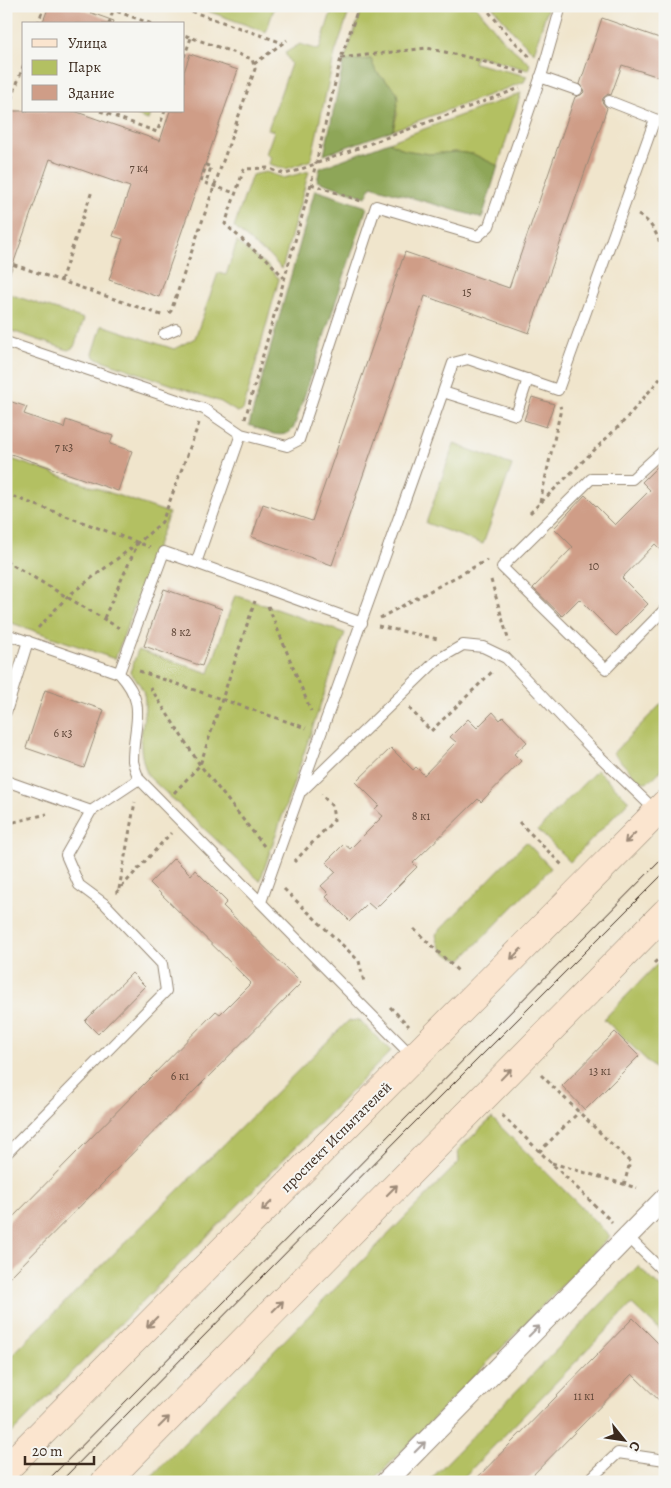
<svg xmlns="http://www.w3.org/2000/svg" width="671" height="1488" font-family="Alegreya,serif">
  <rect width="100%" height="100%" fill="#f6f6f2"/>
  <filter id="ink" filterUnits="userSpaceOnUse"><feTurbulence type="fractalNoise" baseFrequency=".02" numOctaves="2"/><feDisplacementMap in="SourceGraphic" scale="10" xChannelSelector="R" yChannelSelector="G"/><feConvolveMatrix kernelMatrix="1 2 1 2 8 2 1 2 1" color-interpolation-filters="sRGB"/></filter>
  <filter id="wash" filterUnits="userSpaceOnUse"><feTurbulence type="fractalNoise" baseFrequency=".0096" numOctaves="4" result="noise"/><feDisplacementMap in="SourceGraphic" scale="20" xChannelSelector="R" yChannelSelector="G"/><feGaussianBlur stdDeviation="1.12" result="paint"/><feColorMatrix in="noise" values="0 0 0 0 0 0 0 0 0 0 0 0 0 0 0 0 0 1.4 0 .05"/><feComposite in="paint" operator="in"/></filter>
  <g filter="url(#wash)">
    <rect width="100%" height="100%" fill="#f0e5cc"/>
    <path fill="#b3c062" stroke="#777540" d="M194,6H275L266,32Z
      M333,6H351L335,53L311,160L286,169L269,164L271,157L266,154L274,131L268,129L291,64L285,53L300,44L319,50Z
      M363,6H476L505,42L530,64L528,70L476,55L474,63L527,76L524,82L393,130L397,114L394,88L376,72L371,59L344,61Z
      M492,6H548L534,53L514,33Z
      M521,93L498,166L473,154L456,152L429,154L404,150L389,142Z
      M124,111H151L148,120Z
      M309,171L306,182L282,269L268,254L259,249L234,227L252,175L266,172L284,178Z
      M237,242L255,257L265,263L279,279L243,410L237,412L221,402L96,358L93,354L102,325L174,349L195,338L218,273L226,275Z
      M6,293L84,319L74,347L68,350L6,329Z
      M454,444L512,465L483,544L426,523Z
      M6,457L169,513L115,659L6,621Z
      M235,595L345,633L260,881L148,776C143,763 140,752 141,738C142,723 148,705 143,691C140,684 135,678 130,672L138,650L209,673Z
      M665,700V766C657,773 650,786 639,781L613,753Z
      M597,770L629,801L570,862L538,830Z
      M526,842L551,868L462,959C447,957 438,950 436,934Z
      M665,956V1078L604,1019Z
      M359,1020L391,1051L6,1439V1361L348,1021Z
      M492,1118L610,1236L372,1482H146L459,1162L458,1150Z
      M638,1266L665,1292V1335L632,1304L459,1482H428Z"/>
    <path fill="#8ea658" stroke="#64683b" d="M371,59L376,72L394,88L397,93L398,99L393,130L324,155L344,61Z
      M389,142L404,150L429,154L456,152L473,154L498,166L482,218L371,186L366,197L317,181L320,168Z
      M315,190L367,207L294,427C285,443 262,430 249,425Z"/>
    <g id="blocks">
      <path fill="#cf9d87" d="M49,6H72L114,21L113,24H42Z
        M602,18L665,40V79L622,65L611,95L608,94L603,98L602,102L607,108L529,333L425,296L332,565L252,537L263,504L312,521L405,252L509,288L575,97L581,95L584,92L582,86L580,84Z
        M190,54L238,70L159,297L109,280L123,239L113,236L130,187L50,159L9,276L6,275V128L12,111H74L160,141L170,111H184V72Z
        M532,397L554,404L546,427L524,420Z
        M6,400L27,407L24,414L64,428L66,420L89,428L113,436L110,444L132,451L118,491L11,454L10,458H6Z
        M665,459V554L655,544L622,578L648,604L616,636L579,599L562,616L533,588L573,547L554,528L585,495L615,525L650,490L642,482Z
        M164,589L222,609L202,666L144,646Z
        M45,690L104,710L84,768L26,748Z
        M493,712L500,720L503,717L527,742L514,754L521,761L481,802L478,799L413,863L417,867L375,909L368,903L350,921L326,897L329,894L321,886L336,872L326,862L344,844L350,849L383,816L375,809L379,805L356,782L391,748L413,770L416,767L424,775L456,742L450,737L468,719L477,728Z
        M174,858L191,875L195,870L227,902L223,906L301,983L6,1281V1224L216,1011L220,1014L251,983L150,883Z
        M132,973L145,986L98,1034L85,1021Z
        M615,1032L639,1056L585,1110L562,1086Z
        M633,1318L665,1350V1406L632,1374L526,1482H473Z"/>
    </g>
  </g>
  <g filter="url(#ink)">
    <use href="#blocks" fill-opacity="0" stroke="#968875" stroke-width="1"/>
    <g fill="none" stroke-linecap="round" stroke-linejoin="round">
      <g stroke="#968875" stroke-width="12">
        <path id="lane" d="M540,77L577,90
          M609,101L665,123
          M164,334L176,329
          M6,342L204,409L241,434L287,446L299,440L376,206L478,236L489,226L543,70L561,6
          M443,392L516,415L528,379
          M241,434L196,563L362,623
          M665,449L632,479H591L502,567L606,669L665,609
          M6,634L119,673C149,706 133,722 133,761C134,767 137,774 139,779
          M119,673L164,552L196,563
          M6,712L28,641
          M6,781L91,811
          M302,791L437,660L463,645L483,647L506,658L591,748L656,811
          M261,902C324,722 391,544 453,363L468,359L558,390L655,119
          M6,1154L166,991L162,964L106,905L79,885L66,855L91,811L139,779L413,1057
          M627,1236L665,1273
          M587,1482L618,1453L665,1460"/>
      </g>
      <g stroke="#968875" stroke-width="22">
        <path id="street" d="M386,1482L665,1198"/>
      </g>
      <g stroke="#968875" stroke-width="29">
        <path id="secondary" d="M6,1469L665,804
          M105,1482L665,913"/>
      </g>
      <path stroke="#968875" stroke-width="3" stroke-dasharray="4 4" stroke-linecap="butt" d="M102,6L152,24
        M176,6L283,43
        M484,6L510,37L530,57
        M38,24L44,6
        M109,24L113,10
        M184,57L191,38
        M341,58L427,48L467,57L525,73
        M254,64L287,40
        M100,111L157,132L165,111
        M6,114L24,64
        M201,181L206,165L211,167L206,183
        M205,183L235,193
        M311,184L361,201
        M638,215C655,223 660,242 665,259
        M6,262L164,316
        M285,279L266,258L257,253L225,224L244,169L267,168L285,174L296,171L520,88
        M61,280L92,191
        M169,313L171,311L255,69L252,59L184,35
        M245,419L311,184L341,58L359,6
        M6,494L150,547
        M540,502L561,409L560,406
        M530,513L623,422L665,373
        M6,561L119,628
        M491,580L509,642
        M268,606L311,711
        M104,618L138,543L162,522L199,423
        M380,618L487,560
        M378,626L438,639
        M38,628L68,596L138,543
        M139,671L306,728
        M150,687L200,765L264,846
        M409,708L431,731L494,670
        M174,793L200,765L255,601
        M519,822L563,866
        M6,824L47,814
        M294,862L334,820L332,806L321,794
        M119,889L135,802
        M284,889L359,961L364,982
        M116,893L171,833
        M414,929L458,971
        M654,963L665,953
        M390,1007L409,1026
        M541,1075L630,1162L624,1185
        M502,1115L612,1222
        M539,1152L579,1112
        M552,1163L637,1188"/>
      <use href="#lane" stroke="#fff" stroke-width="10"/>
      <use href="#street" stroke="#fff" stroke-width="20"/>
      <use href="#secondary" stroke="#fbe5cf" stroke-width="28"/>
      <path stroke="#3b2a1e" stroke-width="1" d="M46,1482L665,856
        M60,1482L404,1133L665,872"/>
    </g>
    <defs><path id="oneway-shaft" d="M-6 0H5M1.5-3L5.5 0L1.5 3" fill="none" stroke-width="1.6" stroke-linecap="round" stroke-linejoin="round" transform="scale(1.25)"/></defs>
    <g stroke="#9b8876">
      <use href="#oneway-shaft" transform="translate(630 838) rotate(135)"/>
      <use href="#oneway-shaft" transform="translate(516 954) rotate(135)"/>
      <use href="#oneway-shaft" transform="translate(506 1074) rotate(-46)"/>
      <use href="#oneway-shaft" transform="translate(392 1190) rotate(-45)"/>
      <use href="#oneway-shaft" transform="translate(267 1206) rotate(135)"/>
      <use href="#oneway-shaft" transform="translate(278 1306) rotate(-45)"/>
      <use href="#oneway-shaft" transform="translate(152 1322) rotate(135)"/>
      <use href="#oneway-shaft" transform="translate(164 1422) rotate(-45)"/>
    </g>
    <g stroke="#a79f9a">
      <use href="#oneway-shaft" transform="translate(534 1331) rotate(-45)"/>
      <use href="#oneway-shaft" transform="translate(420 1447) rotate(-45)"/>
    </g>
  </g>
  <g text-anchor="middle" stroke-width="4" stroke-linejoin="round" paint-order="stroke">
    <g font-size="12" fill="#604738">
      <text x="139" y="172">7 к4</text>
      <text x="467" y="296">15</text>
      <text x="64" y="451">7 к3</text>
      <text x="594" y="570">10</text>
      <text x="181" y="636">8 к2</text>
      <text x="63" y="737">6 к3</text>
      <text x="421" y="820">8 к1</text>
      <text x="600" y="1075">13 к1</text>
      <text x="180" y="1080">6 к1</text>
      <text x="584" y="1400">11 к1</text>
    </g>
    <g font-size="15" fill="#3b2a1e" stroke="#f6f6f2">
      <text transform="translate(336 1137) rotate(-45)" y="5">проспект Испытателей</text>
    </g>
  </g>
  <rect width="671" height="1488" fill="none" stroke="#f6f6f2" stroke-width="25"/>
  <rect x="22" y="22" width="162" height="90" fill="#f6f6f2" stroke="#aba49d"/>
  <rect x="32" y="39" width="25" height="8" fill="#fbe5cf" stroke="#aba49d"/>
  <text x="68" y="48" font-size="15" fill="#3b2a1e">Улица</text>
  <rect x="32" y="60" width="25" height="15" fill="#b3c062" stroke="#aba49d"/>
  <text x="68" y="72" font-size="15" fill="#3b2a1e">Парк</text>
  <rect x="32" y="85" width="25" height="15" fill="#cf9d87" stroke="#aba49d"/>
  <text x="68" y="98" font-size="15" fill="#3b2a1e">Здание</text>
  <g transform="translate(624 1440) rotate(120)" stroke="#f6f6f2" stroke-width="4" paint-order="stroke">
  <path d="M0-4L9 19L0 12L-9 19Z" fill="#3b2a1e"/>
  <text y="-8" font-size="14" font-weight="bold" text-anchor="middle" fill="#3b2a1e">С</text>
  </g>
  <path d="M25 1456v8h69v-8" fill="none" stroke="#3b2a1e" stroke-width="2.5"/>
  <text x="32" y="1456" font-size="15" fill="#3b2a1e" stroke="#f6f6f2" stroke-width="4" paint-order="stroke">20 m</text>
</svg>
